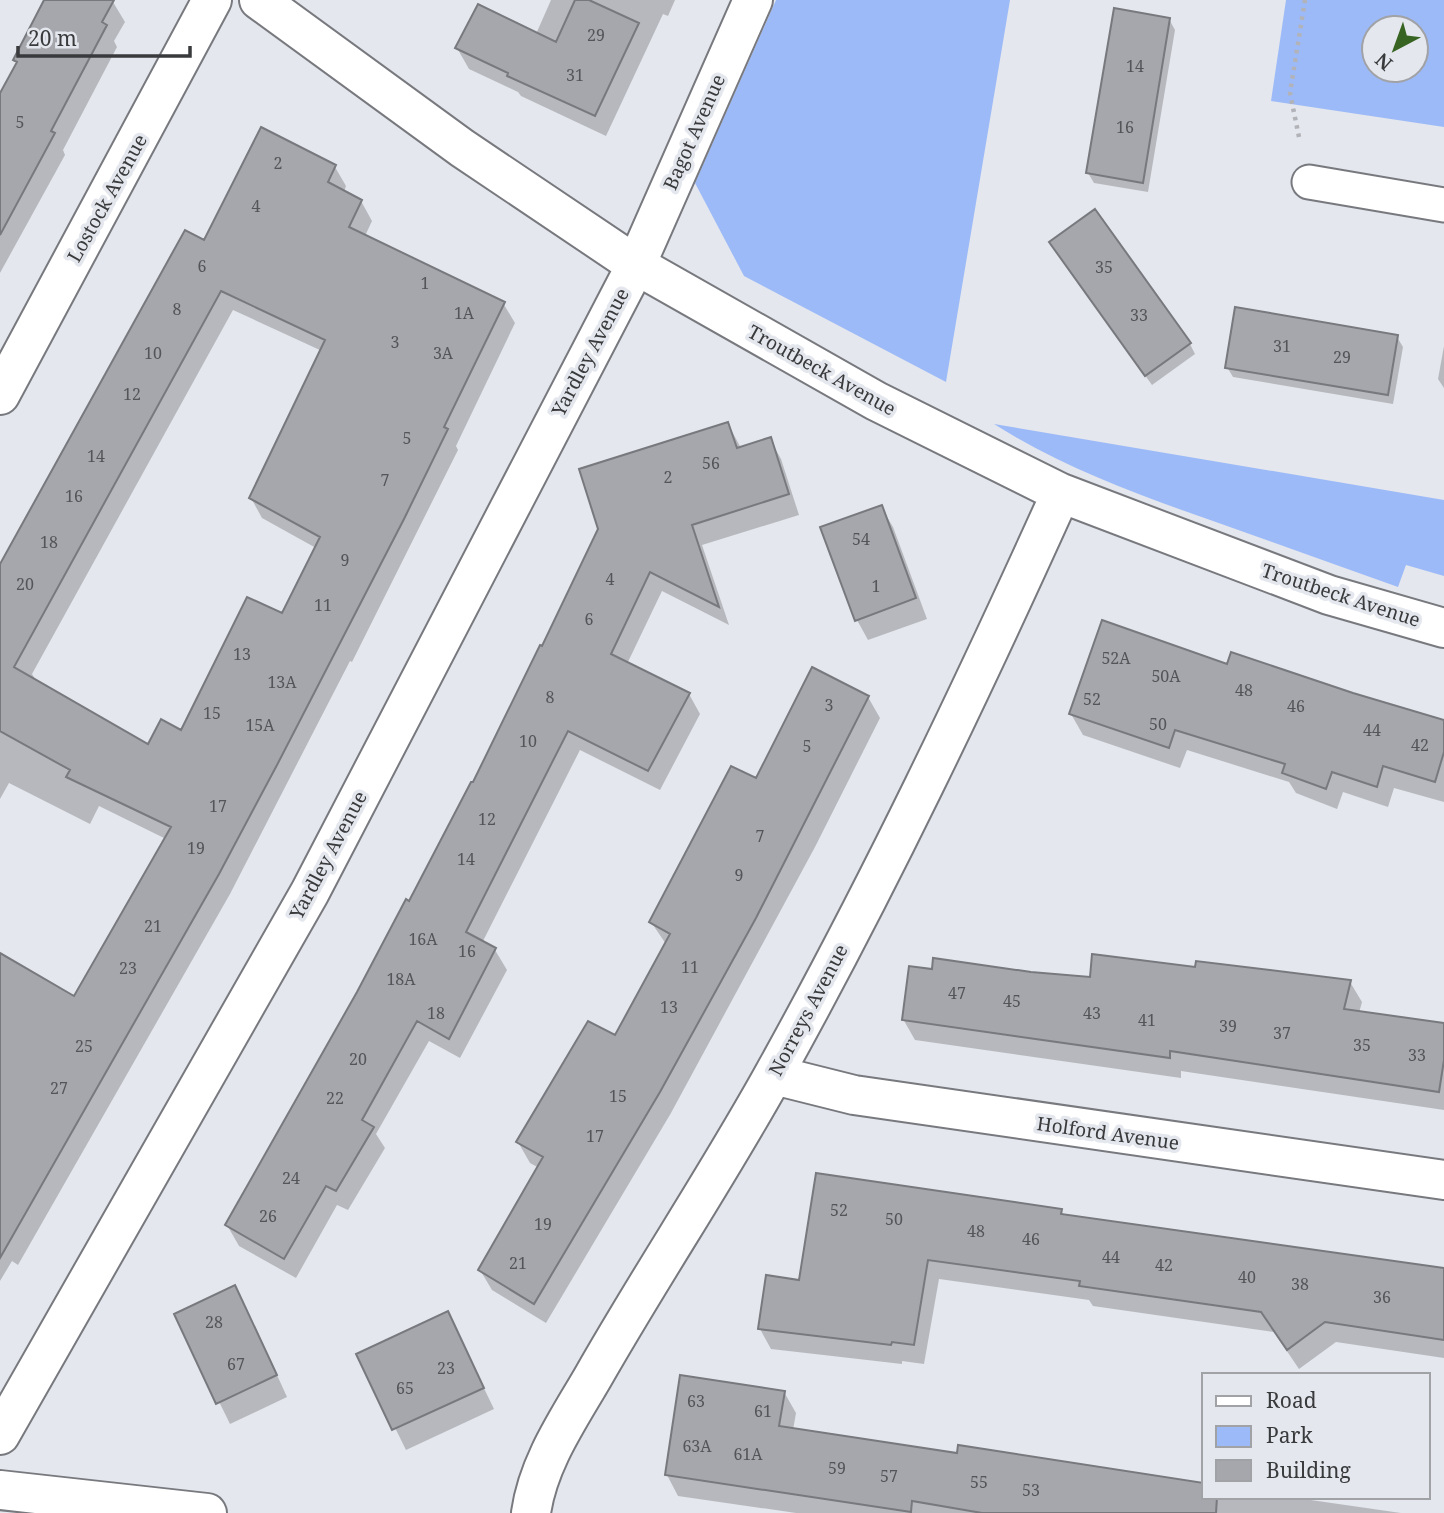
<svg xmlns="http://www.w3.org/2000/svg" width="1444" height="1513" font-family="'Noto Serif',serif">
  <rect width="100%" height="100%" fill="#e4e7ed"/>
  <path fill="#9dbaf8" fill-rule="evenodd" d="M776,0H1010L946,382L744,276L695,183Z
    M1286,0H1444V127L1271,101ZM1416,28V70H1374V28Z
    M994,424L1444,500V576L1406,565L1398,587C1337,565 1275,543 1213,521C1138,495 1062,467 994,424Z"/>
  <path fill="#0003" fill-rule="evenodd" d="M46,0H109L113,2L125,22L114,41L117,47L63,150L65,155L0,273V97L17,64L15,60Z
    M551,0H675L668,16L663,14L606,136L521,96L518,92L469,69L457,48L536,34Z
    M1169,19L1175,30L1148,192L1094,183L1088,173Z
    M335,167L346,186L344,192L361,201L372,221L365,236L503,303L515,323L456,446L458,450L352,662L350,661L230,894L18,1265L12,1261L0,1281V992L75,998L166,839L99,806L90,824L9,783L0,799V568L205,242ZM233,310L322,351L251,498L262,518L316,548L283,615L182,732L149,746L37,682L32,674Z
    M1057,253L1190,344L1195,354L1152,385Z
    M1397,337L1403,347L1393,404L1233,377L1227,367Z
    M1444,346V388L1438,379Z
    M728,424L741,448L770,439L781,459L799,515L702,545L729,625L662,591L627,664L689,694L700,714L660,790L580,750L482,943L495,950L507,970L460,1058L429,1041L376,1134L385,1148L348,1210L337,1205L296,1278L239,1246L227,1225L410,903L543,648Z
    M881,507L893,527L927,619L868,640L857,620Z
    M1228,666L1352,695L1444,722V802L1394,788L1388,807L1343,792L1337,809L1296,793L1289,782L1187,750L1180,768L1083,735L1071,714Z
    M868,697L880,718L815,847L671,1113L546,1323L492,1290L480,1270L539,1168L530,1163L518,1142L616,1037L666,944L651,922L756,781Z
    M1197,969L1350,982L1362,1002L1359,1013L1444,1025V1110L1181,1071V1078L915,1040L903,1019L1031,974L1091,979Z
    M1061,1210L1064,1216L1444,1270V1358L1336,1342L1299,1369L1274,1332L1093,1306L1089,1300L939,1279L924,1364L902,1361V1364L771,1349L760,1329L800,1282Z
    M234,1287L246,1307L287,1397L230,1424L176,1314Z
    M448,1314L494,1409L406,1450L359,1355Z
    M784,1392L796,1413L793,1430L958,1455L1105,1471L1204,1485V1497H1290L1401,1513H796L678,1496L667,1475Z"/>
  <path fill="#a5a7ad" stroke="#77797e" stroke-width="2" fill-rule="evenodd" d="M44,0H114L102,22L107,25L51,131L55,133L0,235V93L17,62L13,60Z
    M575,0H589L639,23L595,116L507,76L508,73L455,48L478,4L556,42Z
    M1114,8L1170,18L1143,183L1086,173Z
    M261,127L336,165L328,182L362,200L349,227L505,302L444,427L448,429L404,519L277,765L219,874L0,1258V953L74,996L171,827L66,777L70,770L0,731V564L185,230L204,240ZM221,291L325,340L249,498L320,537L282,613L247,597L181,730L161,719L148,744L14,667Z
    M1095,209L1191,343L1145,376L1049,242Z
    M1235,307L1398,335L1388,395L1225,368Z
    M728,422L737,448L771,437L789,494L692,525L719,607L650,572L611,654L690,693L648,771L568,731L466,932L496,948L449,1039L417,1021L362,1120L374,1127L336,1191L326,1186L284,1259L225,1225L357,992L406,899L409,901L471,782H473L540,645L542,646L598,529L579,469Z
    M882,505L916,598L855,621L820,527Z
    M1102,620L1227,664L1231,652L1353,693L1444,720V752L1435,782L1383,766L1377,787L1332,772L1326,789L1282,773L1285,764L1175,730L1169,748L1069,714Z
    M812,667L869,696L756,918L660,1092L534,1304L478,1270L543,1157L516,1142L588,1021L615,1035L670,934L649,922L731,766L756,778Z
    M1092,954L1195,967L1196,961L1351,980L1344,1009L1444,1023V1060L1439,1092L1170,1051V1058L902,1020L909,966L932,969L933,958L1031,972L1090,977Z
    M816,1173L1062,1209L1061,1214L1444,1268V1340L1325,1322L1287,1350L1261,1312L1079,1286L1080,1281L928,1260L914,1345L892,1342L891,1345L758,1329L766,1275L799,1280Z
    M235,1285L277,1375L216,1404L174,1314Z
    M448,1311L484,1388L392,1430L356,1354Z
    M680,1375L785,1391L779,1426L957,1453L958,1445L1204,1483V1497H1217L1216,1513H982L912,1501L911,1512L665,1475Z"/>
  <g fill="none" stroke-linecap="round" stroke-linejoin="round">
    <g stroke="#77797e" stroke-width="37">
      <path id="lane" d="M1309,182L1444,205"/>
    </g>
    <g stroke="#77797e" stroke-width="42">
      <path id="street" d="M259,0L462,148L636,265L876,401L1061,493L1329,595L1444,628
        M0,395L212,0
        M774,1075L854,1095L1444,1180
        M0,1435L310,892L636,265L753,0
        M0,1490L207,1513
        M531,1513C538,1463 568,1420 593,1377C651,1275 717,1177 774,1074C879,885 972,690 1061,493"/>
    </g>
    <path stroke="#b1b3b8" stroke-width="4.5" stroke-dasharray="3.5 5" stroke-linecap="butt" d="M1299,137L1290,93L1305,0"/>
    <use href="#lane" stroke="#fff" stroke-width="33"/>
    <use href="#street" stroke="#fff" stroke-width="38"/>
  </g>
  <g text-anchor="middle" stroke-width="7" stroke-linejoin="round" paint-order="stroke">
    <g font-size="16" fill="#545558">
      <text x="596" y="41">29</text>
      <text x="1135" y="72">14</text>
      <text x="575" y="81">31</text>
      <text x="20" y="128">5</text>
      <text x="1125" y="133">16</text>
      <text x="278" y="169">2</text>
      <text x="256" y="212">4</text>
      <text x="202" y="272">6</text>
      <text x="1104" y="273">35</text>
      <text x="425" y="289">1</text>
      <text x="177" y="315">8</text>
      <text x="464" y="319">1A</text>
      <text x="1139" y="321">33</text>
      <text x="395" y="348">3</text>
      <text x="1282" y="352">31</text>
      <text x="153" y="359">10</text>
      <text x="443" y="359">3A</text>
      <text x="1342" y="363">29</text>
      <text x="132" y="400">12</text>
      <text x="407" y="444">5</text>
      <text x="96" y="462">14</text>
      <text x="711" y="469">56</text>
      <text x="668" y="483">2</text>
      <text x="385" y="486">7</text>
      <text x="74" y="502">16</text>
      <text x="861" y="545">54</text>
      <text x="49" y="548">18</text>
      <text x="345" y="566">9</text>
      <text x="610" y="585">4</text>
      <text x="25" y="590">20</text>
      <text x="876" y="592">1</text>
      <text x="323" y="611">11</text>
      <text x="589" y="625">6</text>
      <text x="242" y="660">13</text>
      <text x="1116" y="664">52A</text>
      <text x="1166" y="682">50A</text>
      <text x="282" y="688">13A</text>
      <text x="1244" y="696">48</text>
      <text x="550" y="703">8</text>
      <text x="1092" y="705">52</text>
      <text x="829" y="711">3</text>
      <text x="1296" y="712">46</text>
      <text x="212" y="719">15</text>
      <text x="1158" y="730">50</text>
      <text x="260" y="731">15A</text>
      <text x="1372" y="736">44</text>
      <text x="528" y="747">10</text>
      <text x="1420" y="751">42</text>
      <text x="807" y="752">5</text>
      <text x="218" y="812">17</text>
      <text x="487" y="825">12</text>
      <text x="760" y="842">7</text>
      <text x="196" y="854">19</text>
      <text x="466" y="865">14</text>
      <text x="739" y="881">9</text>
      <text x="153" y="932">21</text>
      <text x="423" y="945">16A</text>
      <text x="467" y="957">16</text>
      <text x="690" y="973">11</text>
      <text x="128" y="974">23</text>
      <text x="401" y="985">18A</text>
      <text x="957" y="999">47</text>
      <text x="1012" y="1007">45</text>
      <text x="669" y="1013">13</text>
      <text x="436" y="1019">18</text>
      <text x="1092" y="1019">43</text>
      <text x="1147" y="1026">41</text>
      <text x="1228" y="1032">39</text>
      <text x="1282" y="1039">37</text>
      <text x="1362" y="1051">35</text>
      <text x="84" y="1052">25</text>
      <text x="1417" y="1061">33</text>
      <text x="358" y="1065">20</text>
      <text x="59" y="1094">27</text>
      <text x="618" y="1102">15</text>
      <text x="335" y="1104">22</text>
      <text x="595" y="1142">17</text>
      <text x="291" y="1184">24</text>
      <text x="839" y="1216">52</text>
      <text x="268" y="1222">26</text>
      <text x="894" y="1225">50</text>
      <text x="543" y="1230">19</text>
      <text x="976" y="1237">48</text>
      <text x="1031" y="1245">46</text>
      <text x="1111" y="1263">44</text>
      <text x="518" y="1269">21</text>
      <text x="1164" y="1271">42</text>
      <text x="1247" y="1283">40</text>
      <text x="1300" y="1290">38</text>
      <text x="1382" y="1303">36</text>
      <text x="214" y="1328">28</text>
      <text x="236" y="1370">67</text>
      <text x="446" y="1374">23</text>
      <text x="405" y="1394">65</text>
      <text x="696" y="1407">63</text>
      <text x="763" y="1417">61</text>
      <text x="697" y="1452">63A</text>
      <text x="748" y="1460">61A</text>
      <text x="837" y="1474">59</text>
      <text x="889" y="1482">57</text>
      <text x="979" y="1488">55</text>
      <text x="1031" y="1496">53</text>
    </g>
    <g font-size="19" fill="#393a3c" stroke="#e4e7ed">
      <text transform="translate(694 132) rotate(-66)" y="7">Bagot Avenue</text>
      <text transform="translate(107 198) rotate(-61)" y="7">Lostock Avenue</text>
      <text transform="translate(590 352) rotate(-62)" y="7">Yardley Avenue</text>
      <text transform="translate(822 370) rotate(29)" y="7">Troutbeck Avenue</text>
      <text transform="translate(1341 595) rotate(18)" y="7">Troutbeck Avenue</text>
      <text transform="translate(328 855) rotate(-62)" y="7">Yardley Avenue</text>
      <text transform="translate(808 1010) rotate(-62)" y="7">Norreys Avenue</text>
      <text transform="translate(1108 1133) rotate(8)" y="7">Holford Avenue</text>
    </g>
  </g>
  <rect x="1202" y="1373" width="228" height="126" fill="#e4e7ed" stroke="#a0a2a6" stroke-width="2"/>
  <rect x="1216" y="1396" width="35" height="10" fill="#ffffff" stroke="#a0a2a6" stroke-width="2"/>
  <text x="1266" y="1408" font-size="21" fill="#393a3c">Road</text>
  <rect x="1216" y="1426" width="35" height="21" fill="#9dbaf8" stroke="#a0a2a6" stroke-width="2"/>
  <text x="1266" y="1443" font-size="21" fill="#393a3c">Park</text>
  <rect x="1216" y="1460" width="35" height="21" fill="#a5a7ad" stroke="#a0a2a6" stroke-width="2"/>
  <text x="1266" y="1478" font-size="21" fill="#393a3c">Building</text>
  <g transform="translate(1395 49) rotate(221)"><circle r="33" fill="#e4e7ed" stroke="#a0a2a6" stroke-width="2"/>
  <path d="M0-5L12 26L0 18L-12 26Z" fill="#376422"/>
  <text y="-10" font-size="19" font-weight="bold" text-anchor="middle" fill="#393a3c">N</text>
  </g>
  <path d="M18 46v10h172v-10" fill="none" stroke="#393a3c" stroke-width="3.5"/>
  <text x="28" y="46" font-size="21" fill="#393a3c" stroke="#e4e7ed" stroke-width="5" paint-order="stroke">20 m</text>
</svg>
